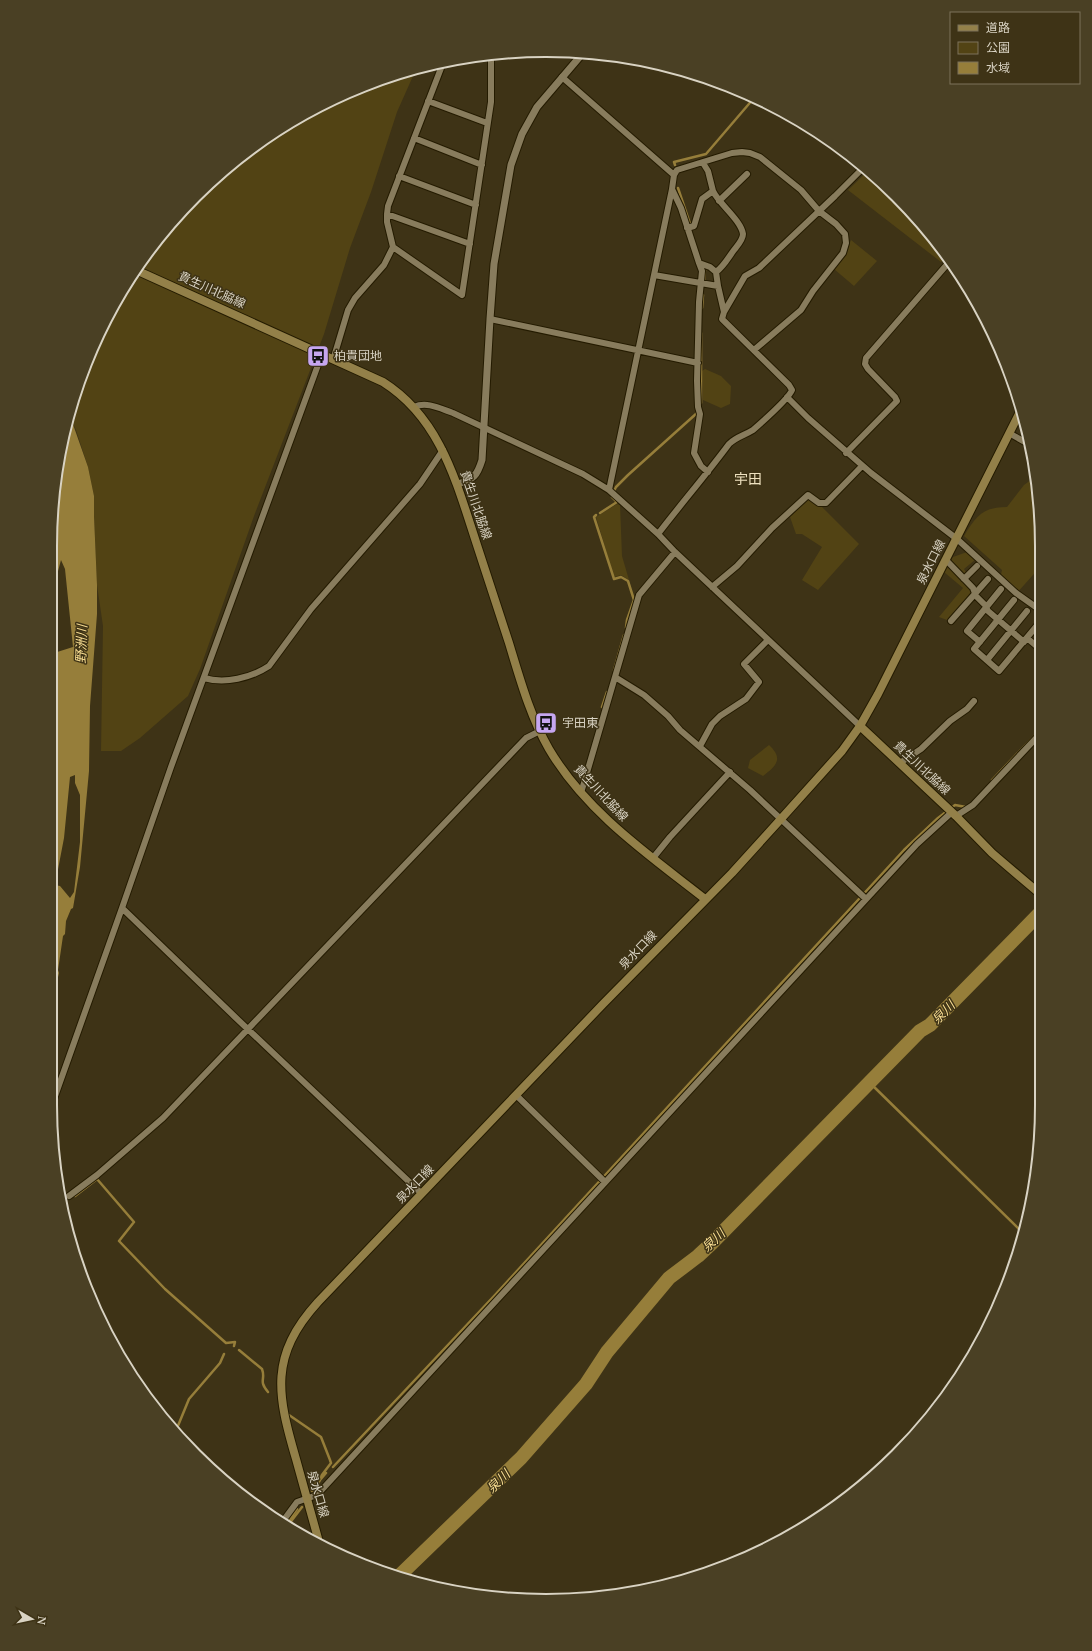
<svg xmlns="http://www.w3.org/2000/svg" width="1092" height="1651" font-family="'PT Serif','Noto Sans JP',serif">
  <rect width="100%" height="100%" fill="#3e3316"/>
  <path fill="#524314" d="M417,67L397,112L371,192L350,248L324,334L254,516L200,669L188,696L140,738L121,751H101L103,626L97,585L94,516V496L88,467L76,430L69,415L101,327L173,219L244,152L327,101Z
    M869,170L940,244L947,256L941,262L848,190Z
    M851,240L877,261L854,286L834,269L845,255Z
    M705,369L721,376L731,386L730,404L721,408L703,400L702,371Z
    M1035,477L1041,514V566L1015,595L999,583L1002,570L964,536C976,516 983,507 1007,507L1024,485Z
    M809,499L822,507L859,544L818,590L802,580L822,547L802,534H796L790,517Z
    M617,504L620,505L622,556L629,580L621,575L614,577L596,517Z
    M967,552L976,559L964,569L975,587L965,600L947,620L939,617L963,588L944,572L953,557Z
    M769,745C784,759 776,766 763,776L748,768L750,760Z"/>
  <path fill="#967e3a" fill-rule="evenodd" d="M69,413L88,467L94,496V516L97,585V614L90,706L89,771L80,867L73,908L71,909L66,921L65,934L63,936L58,970L59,973L54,994V653L73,647L65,569L61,560L54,586V481ZM75,775V783L80,795V842L74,892L70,898L60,886L55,885L64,838L70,777Z"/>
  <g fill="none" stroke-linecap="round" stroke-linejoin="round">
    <path stroke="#967e3a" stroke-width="2.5" d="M675,165L674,162L706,154L754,98
      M678,188L690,224
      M704,282L705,269
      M702,308L703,295
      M701,333V403
      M614,491L616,487L628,475L697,413
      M600,513L617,502L612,497
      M596,515L594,517L614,579L621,577L628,581L634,600L627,620L626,628
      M614,670L624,635
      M602,707L607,692
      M992,780L1040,730
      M869,1082L1023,1233
      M75,1196L97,1179L134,1222L119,1241L165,1289L226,1343L235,1342L234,1346
      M239,1350L262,1369C266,1380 258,1380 268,1392
      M289,1415L321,1437L330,1460L331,1463L312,1488V1491
      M175,1433L189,1399L220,1363L224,1354
      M333,1467L494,1296L904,850L938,818L955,805L966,807
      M314,1490L320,1480L326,1473
      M287,1523L297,1509
      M289,1524L302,1507"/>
    <path stroke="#967e3a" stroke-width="14" d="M399,1576L521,1458L586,1384L607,1352L669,1278L698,1256L712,1243L920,1031L930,1025L1039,914"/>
    <g stroke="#241b00" stroke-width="8">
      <path id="minor" d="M443,63L388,206L387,214V222L393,247L462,295L491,102V55
        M562,77L674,175
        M428,101L487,123
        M414,138L482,165
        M399,176L476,205
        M713,191C719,204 741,220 743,234C743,240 737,246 734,250C728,258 724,266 716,272
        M719,201L747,174
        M387,214L470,244
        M687,228L694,226L702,199L713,191L708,171L703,163
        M699,263L702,271L699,302L697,381L698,407L700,414L694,453L701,466L708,472
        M654,275L718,286
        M724,312L718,286L716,272L710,267L699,263L681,208L672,189L674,175L677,170L732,153L742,152L750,153L760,157L801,190L819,211L836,224L845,234L846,243L843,253L813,291L801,310L754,350
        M490,319L698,363
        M322,354L171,767L122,908L234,1016L422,1194
        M333,360L348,310L355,298L384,265L393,247
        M787,397L808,418L871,473L957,539L1016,593L1040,610
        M414,407C427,401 441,409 453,413L583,474L609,490L658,534L675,552L860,726
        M1009,433L1030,445
        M846,453L897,401L895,397L868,369L865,364L866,358L950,261
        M609,490L672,189
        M658,534C681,504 706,475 729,444C736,437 745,435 753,430C761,423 789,398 792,390L789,385L722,319L724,312L745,276L759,268L835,196L864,167
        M946,560L973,588L976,596L985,605L988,611L1024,642
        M964,579L977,566
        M712,587L737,566L772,528L808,495L819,503H826L862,466
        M1014,600L974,649L999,671L1040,622
        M951,621L988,579
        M1027,638L1040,649
        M980,642L967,631L1001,589
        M987,660L1027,611
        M615,677L644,695L668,716L680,730L750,790L866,899
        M204,678C225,684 251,678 269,666L311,609L420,484L443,450
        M700,746L712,724L720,716L746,699L759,682L744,664L768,640
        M900,763L921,749L950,721L967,709L974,701
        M581,793L639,595L675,552
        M956,816L973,805L1040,734
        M653,858L670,837L730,772
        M516,1095L605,1182
        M54,1099L122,908
        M69,1196L97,1175L163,1118L526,738L540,731
        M283,1521L297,1502L317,1495L917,844L952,812"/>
    </g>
    <g stroke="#241b00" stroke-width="9">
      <path id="tertiary" d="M458,484C474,479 477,476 482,460L490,319L494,264L511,165L522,134L537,107L583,53"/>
    </g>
    <g stroke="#241b00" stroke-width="10">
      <path id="secondary" d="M138,271L383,382C440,418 456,481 476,542C487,576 498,609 509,643C520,679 530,716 549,749C586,812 649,855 705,899
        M860,726L956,816L992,853L1039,893
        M319,1542C311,1514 304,1487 296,1459C277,1394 269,1356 318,1302L603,1004L732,873L780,820L842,751L860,726L878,694L1022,408"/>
    </g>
    <use href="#minor" stroke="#887c5d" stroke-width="6"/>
    <use href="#tertiary" stroke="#887c5d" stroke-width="7"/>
    <use href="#secondary" stroke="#938049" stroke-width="8"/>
  </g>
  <defs>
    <g id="bus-square" transform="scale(1.15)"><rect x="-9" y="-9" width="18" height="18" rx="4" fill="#c6a6f0" stroke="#3e3316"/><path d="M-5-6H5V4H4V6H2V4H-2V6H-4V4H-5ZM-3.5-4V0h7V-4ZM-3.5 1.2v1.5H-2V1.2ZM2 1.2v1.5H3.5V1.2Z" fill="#111"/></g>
  </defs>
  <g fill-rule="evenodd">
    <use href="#bus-square" x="318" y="356"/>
    <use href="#bus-square" x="546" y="723"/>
  </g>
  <g text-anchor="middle" stroke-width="3" stroke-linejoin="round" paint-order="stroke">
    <g font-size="12" fill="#d9d3c3" stroke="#3e3316">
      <text transform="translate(212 290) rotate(24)" y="4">貴生川北脇線</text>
      <text transform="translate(476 505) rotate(71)" y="4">貴生川北脇線</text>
      <text transform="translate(931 562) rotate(-63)" y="4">泉水口線</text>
      <text transform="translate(922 768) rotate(43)" y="4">貴生川北脇線</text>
      <text transform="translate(601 793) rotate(47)" y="4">貴生川北脇線</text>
      <text transform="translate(638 950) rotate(-46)" y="4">泉水口線</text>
      <text transform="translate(415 1184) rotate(-46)" y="4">泉水口線</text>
      <text transform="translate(318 1494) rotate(74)" y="4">泉水口線</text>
    </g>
    <g font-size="12" fill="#d9d3c3" stroke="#3e3316" text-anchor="start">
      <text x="334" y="360">柏貴団地</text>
      <text x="562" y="727">宇田東</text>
    </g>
    <g font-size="13" font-style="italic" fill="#f9de93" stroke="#3e3316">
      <text transform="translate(81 644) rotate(-88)" y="5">野洲川</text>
      <text transform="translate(943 1012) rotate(-45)" y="5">泉川</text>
      <text transform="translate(713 1240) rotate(-43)" y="5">泉川</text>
      <text transform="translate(498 1481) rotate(-44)" y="5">泉川</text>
    </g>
    <g font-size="14" fill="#eee1bf" stroke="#3e3316">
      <text x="748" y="484">宇田</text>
    </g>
  </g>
  <path d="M0 0H1092V1651H0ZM546 57H546A489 489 0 0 1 1035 546V1105A489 489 0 0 1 546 1594H546A489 489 0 0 1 57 1105V546A489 489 0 0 1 546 57Z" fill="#4a4024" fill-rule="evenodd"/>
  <path fill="none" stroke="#d9d3c3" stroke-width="2" d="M546 57H546A489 489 0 0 1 1035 546V1105A489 489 0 0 1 546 1594H546A489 489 0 0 1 57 1105V546A489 489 0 0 1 546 57Z"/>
  <rect x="950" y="12" width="130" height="72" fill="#3e3316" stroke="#7c735b"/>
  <rect x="958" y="25" width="20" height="6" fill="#938049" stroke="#7c735b"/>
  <text x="986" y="32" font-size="12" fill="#d9d3c3">道路</text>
  <rect x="958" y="42" width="20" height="12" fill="#524314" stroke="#7c735b"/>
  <text x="986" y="52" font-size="12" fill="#d9d3c3">公園</text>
  <rect x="958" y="62" width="20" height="12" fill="#967e3a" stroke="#7c735b"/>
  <text x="986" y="72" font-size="12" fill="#d9d3c3">水域</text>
  <g transform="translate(32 1619) rotate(99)" stroke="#3e3316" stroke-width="3" paint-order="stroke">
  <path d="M0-3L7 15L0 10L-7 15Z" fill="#d9d3c3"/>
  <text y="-6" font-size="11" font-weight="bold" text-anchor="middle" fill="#d9d3c3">N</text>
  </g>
</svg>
